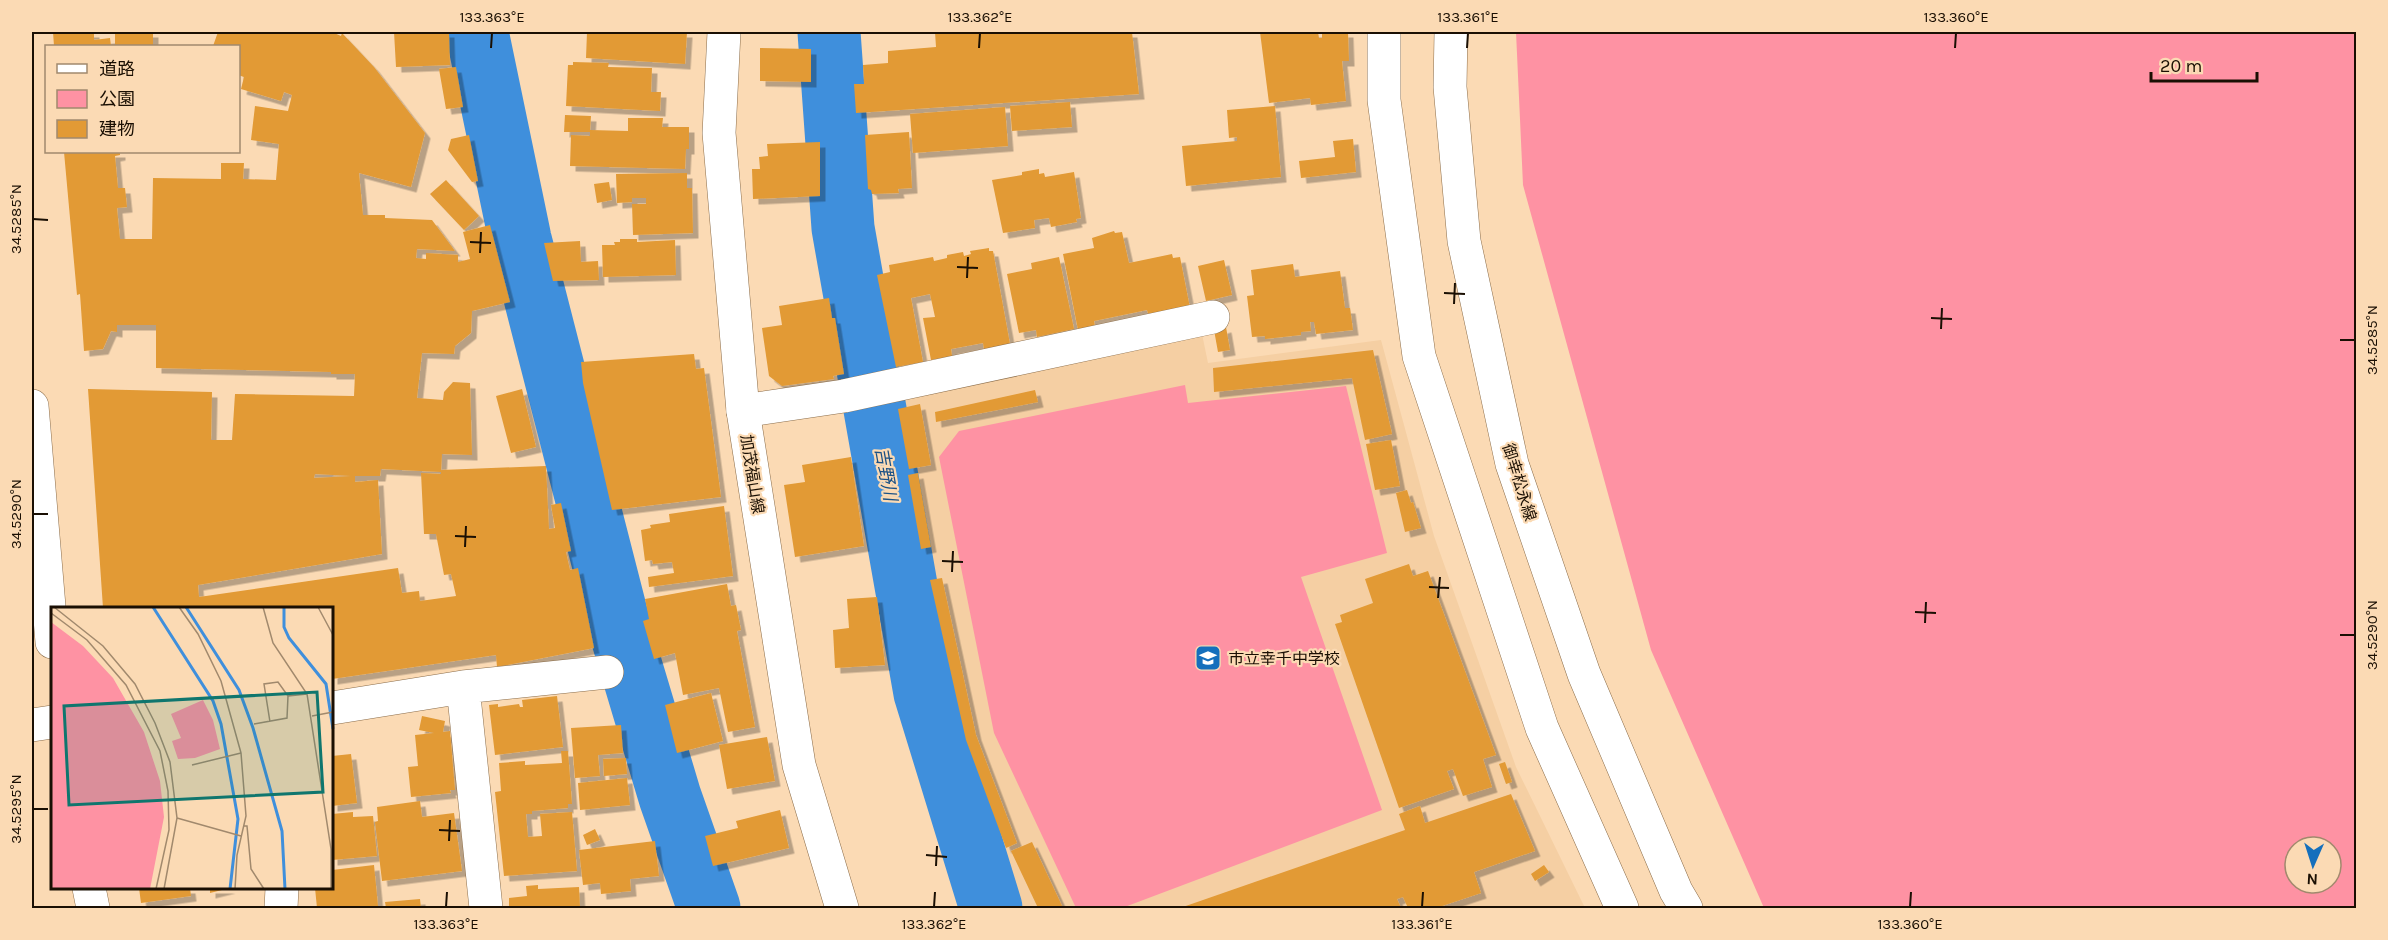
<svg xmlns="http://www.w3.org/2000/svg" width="2388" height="940" font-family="Karla,'Noto Sans JP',sans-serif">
  <defs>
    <filter id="shadow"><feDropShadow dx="5.5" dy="5.5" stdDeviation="0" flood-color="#0004"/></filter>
  </defs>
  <rect width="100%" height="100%" fill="#fbdab4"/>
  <path fill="#f5cfa3" d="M1202,334L1208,363L1381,340L1434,536L1516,767L1585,908H1016L957,747L919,570L888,399Z"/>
  <path fill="#fe92a3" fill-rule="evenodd" d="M1516,32H2356V908H1764L1651,650L1523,185ZM2295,847H2331V883H2295Z
    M1185,385L1188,403L1346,386L1387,553L1301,577L1382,810L1122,908H1076L994,733L939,457L959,431Z"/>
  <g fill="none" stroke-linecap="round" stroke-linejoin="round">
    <path stroke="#3f8fdc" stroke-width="63" d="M477,32L520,239L623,640L670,797L709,908
      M829,32L843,228L925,693L991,908"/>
  </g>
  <path fill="#e29a35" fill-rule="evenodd" filter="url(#shadow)" d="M53,32H94V40L110,38L111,46H54Z
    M119,32H153V46H115V33Z
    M218,32H332L341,36L342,33L374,67L425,133L411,187L359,173L363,215H385V218L432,220L455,251L417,249L416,258L426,259V253L458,255V262L470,259L463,232L490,225L510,302L472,311L471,333L455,346L454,354L422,353L417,398L443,400L444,392L453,382L470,383L472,455L442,454L441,472L381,469L380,476H355V482L378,480L382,554L198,585L199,597L398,568L402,593L419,591L420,601L456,596L451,574L444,575L436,534H424L421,473L441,474V470L546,466L549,529L555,528L551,505L561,503L571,551L566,552L570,570L578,568L594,648L497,667L496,655L332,679V608H103L88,389L212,392L211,440H232L235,394L354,396L355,374H331V372L156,368V325H117V332L111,331L103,349L84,351L80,294L77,295L64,152H120V155L115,156L118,188H125L127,207L117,208L120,239H152L153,178L221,179V163H244L243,179L276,180L279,144L251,140L255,106L288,111L292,95L284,92L281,101L241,89L244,77L238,75V46H213ZM315,474L351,476L314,478Z
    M394,32H449L450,65L396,67Z
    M587,32H687L685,64L586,58Z
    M935,32H1132L1139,94L856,113L854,84H864L863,65L888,63V51L936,47Z
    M1260,32H1318L1319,38H1322V32H1348L1349,61H1342L1346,101L1311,105L1310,98L1269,103Z
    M760,48L811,49V82L760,81Z
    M573,62L609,63L608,67L652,68L651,92H661L660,111L566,106L568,65H573Z
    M456,67L463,107L446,109L439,69Z
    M1070,102L1072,127L1012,131L1010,106Z
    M1275,106L1281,177L1186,186L1182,146L1237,141V137L1229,138L1227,110Z
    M1005,107L1008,146L913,153L910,114Z
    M565,115L591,116L590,130L628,131V118H663L662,127H689V149H686L685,169L570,166L571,135L590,136V132H564Z
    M909,132L912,188L898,189L899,193L872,194L871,190L868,189L865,135Z
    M469,135L478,181L472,182L448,150L451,139Z
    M1353,139L1356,172L1301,178L1299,161L1335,157L1333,141Z
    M820,142V196L753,199L752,169H760L759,157L768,156L767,144Z
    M1039,169V174L1044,173L1045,177L1074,172L1081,218L1076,219L1077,222L1051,227L1049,218L1034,220L1035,228L1003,233L992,180L1022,175V172Z
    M687,173V188H692L693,233L633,235L632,204H646V198H632V202L617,203L616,174Z
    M446,180L479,216L464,230L430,194Z
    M609,182L612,200L597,203L594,184Z
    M1114,231L1115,233L1122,232L1129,263L1172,254L1173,258L1180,257L1190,308L1149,316L1147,310L1094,321L1095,327L1078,330L1063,254L1094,248L1092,238Z
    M620,239H637V242L675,240L676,275L603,277L602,245H615L614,242H620Z
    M580,241L581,262L598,261L599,280L553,281L544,243Z
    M989,248V251H993L1010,344L984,349L983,343L951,349L952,356L931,360L923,318L935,317L930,294L911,298L923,362L896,367L877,275L890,272L889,265L933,257L934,261L947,258V255L963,252L964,256L971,254L970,251Z
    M1059,257L1074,329L1037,337L1036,330L1019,333L1007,274L1032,269L1031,263Z
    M1224,260L1232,295L1206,301L1198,266Z
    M1293,264L1295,277L1340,271L1345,308H1350L1353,330L1316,334L1314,322H1310L1311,331L1301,332V335L1265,339V336L1252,337L1247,296L1254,295L1251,270Z
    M829,298L832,318H835L844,374L833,376L834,379L782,386L769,376L762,328L782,325L779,306Z
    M1226,327L1230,350L1218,352L1214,330Z
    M1373,350L1392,434L1365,440L1352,378L1214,392L1213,368Z
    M694,354L696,369L704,368L721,497L612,510L583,383L581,362Z
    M522,389L536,447L511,453L496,396Z
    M1035,390L1038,402L936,422L935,412Z
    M920,404L931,465L909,469L898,409Z
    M1391,440L1400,486L1375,490L1366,444Z
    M851,457L864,546L795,557L784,485L805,482L802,465Z
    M918,473L931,547L921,549L908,475Z
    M1407,490L1411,503L1413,502L1421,528L1405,532L1396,493Z
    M724,506L733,576L649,587L648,577L674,573L672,562L653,564L652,560L645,561L641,530L651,528L650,525L670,522L669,514Z
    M1409,564L1413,576L1428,571L1496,755L1483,759L1492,787L1463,796L1453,769L1447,771L1454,789L1399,808L1335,624L1342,622L1340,615L1373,603L1365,579Z
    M942,578L976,735L1017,843L1006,848L966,740L930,580Z
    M727,584L731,606L736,605L741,630L737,631L755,727L728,732L719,688L683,695L675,653L654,659L643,621L649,619L645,599Z
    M877,597L885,665L835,668L833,630L849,628L847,599Z
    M711,693L723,741L677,753L665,705Z
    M557,696L563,747L495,755L489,705L498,704V707L519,704L520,707H523L522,700Z
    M422,716L445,721L443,732L450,731L455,790H450L451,793L411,797L408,767L418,766L415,735L434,733L419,730Z
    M621,725L623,753L598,755L600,776L575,778L571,728Z
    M767,737L775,781L727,789L719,745Z
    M561,751H568L572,804H568V808L532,811V814H526L528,837L542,836L540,814L572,812L577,871L504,876L495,792L501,791L499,763L525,761V765L562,763Z
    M351,754L357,803L332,806V756Z
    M626,758L627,774L604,776L603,759Z
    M1505,762L1512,782L1506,784L1499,764Z
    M627,778L630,805L580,810L578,783Z
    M1511,794L1535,851L1474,872L1481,893L1436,908H1408L1403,897L1397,899L1401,908H1382L1381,906L1373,908H1180L1405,830L1399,814L1420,806L1425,823Z
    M420,801L422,817L454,813L462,871L382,881L375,822L378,821L377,807Z
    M780,810L789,848L713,866L705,836L738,828L736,821Z
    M353,812V817L373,816L377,856L332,860V814Z
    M595,829L600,840L587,845L583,835Z
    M655,841L659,876L630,879L631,891L601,894L600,883L583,885L579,850Z
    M1032,842L1063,908H1038L1011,851Z
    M374,865L378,906L317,908L315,888H332V870Z
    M1544,865L1549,872L1535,881L1531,874Z
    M538,885V889L579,887L580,908H509V898L527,896L526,886Z
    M139,888H190L191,896L141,903Z
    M210,888H230L210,893Z
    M420,899L421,908H386L385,902Z"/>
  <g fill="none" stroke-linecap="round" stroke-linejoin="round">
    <g stroke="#8b6d4a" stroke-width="34">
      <path id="minor" d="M1384,32V100L1419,356L1542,728L1622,908
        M32,406L52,642
        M743,411L844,396L1213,317
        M463,687L486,908
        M332,708L463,687L607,672
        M32,725L52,722
        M89,888L93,908
        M281,908L282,888"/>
    </g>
    <g stroke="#8b6d4a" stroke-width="34">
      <path id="major" d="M724,32L719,133L743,411L799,765L842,908
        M1451,32L1450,87L1464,241L1512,464L1584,674L1676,891L1686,908"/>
    </g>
    <use href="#minor" stroke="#fff" stroke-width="33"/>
    <use href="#major" stroke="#fff" stroke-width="33"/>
  </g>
  <path fill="none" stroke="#1a0f03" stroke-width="2" d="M491,48L492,33M979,48L980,33M1467,48L1468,33M1955,48L1956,33M33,219L48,220M470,242L491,243M480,253L481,232M957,267L978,268M967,278L968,257M1444,293L1465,294M1454,304L1455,283M1931,318L1952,319M1941,329L1942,308M2340,340H2355M33,514H48M455,536L476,537M465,547L466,526M942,561L963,562M952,572L953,551M1429,587L1449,588M1438,598L1440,577M1915,612L1936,613M1925,623L1926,602M2340,635H2355M33,809H48M439,830L460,831M449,841L450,820M926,855L947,857M936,866L937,846M446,907L447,892M934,907L935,892M1422,907L1423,892M1910,907L1911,892"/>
  <defs>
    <g id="school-square" transform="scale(1.35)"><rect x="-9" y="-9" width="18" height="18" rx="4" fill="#156fbc" stroke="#fbdab4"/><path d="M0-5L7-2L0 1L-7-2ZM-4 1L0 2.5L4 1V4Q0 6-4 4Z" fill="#fff"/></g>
  </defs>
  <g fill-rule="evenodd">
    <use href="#school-square" x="1208" y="658"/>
  </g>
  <g text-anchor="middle" stroke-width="4.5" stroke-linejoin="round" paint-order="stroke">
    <g font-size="16" fill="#1a0f03" stroke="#fbdab4">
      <text transform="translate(753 474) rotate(81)" y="6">加茂福山線</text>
      <text transform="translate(1520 482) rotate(73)" y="6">御幸松永線</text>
    </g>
    <g font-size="16" fill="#1a0f03" stroke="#fbdab4" text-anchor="start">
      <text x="1228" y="664">市立幸千中学校</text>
    </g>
    <g font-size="18" font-style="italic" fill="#1b5185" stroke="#fbdab4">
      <text transform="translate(886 474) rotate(80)" y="6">吉野川</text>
    </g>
  </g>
  <g transform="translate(51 607)">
    <rect width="282" height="282" fill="#fbdab4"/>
    <path d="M0,15L32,39L62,71L93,125L109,174L113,210L99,282H0ZM152,93L162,113L169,142L144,151L127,152L121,134L130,131L120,107Z" fill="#fe92a3"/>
    <path fill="none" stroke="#3f8fdc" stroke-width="3" d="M102,0L162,94L170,117L187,212L179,282M135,0L188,83L202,121L231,224L234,282M233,0V20L238,31L275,77L282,122"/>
    <path fill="none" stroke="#a1896d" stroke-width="1.5" d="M3,0L52,39L84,77L104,116L119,155L126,211L113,282M128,0L147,27L170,74L190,146L195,209L186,248L184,282M212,0L222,36L256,87L280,242V282M267,0L282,28M0,6L36,33L75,78L109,144L117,184L118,223L105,282M261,109L282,105M219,115L213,77L227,75L237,89M203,117L236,111L237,89L256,87M141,158L190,146M126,211L190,229M193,219H196L200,262L213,282"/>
    <path fill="#0f766e" fill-opacity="0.15" stroke="#0f766e" stroke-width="3" d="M266,85L272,185L18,198L13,99Z"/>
    <rect width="282" height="282" fill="none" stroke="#1a0f03" stroke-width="3"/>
  </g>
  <rect width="2388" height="940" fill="none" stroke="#fbdab4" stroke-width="66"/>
  <rect x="45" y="45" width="195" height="108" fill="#fbdab4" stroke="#a1896d" stroke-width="1.5"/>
  <rect x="57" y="64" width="30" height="9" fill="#ffffff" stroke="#a1896d" stroke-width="1.5"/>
  <text x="99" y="75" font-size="18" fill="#1a0f03">道路</text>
  <rect x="57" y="90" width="30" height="18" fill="#fe92a3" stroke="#a1896d" stroke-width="1.5"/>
  <text x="99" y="105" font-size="18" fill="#1a0f03">公園</text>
  <rect x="57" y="120" width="30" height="18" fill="#e29a35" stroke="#a1896d" stroke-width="1.5"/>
  <text x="99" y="135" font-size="18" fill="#1a0f03">建物</text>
  <g transform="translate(2313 865) rotate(183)"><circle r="28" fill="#fbdab4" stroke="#a1896d" stroke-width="1.5"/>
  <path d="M0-4.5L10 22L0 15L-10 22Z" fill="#156fbc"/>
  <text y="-9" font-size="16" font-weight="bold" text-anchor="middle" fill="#1a0f03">N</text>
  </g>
  <path d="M2151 72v9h106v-9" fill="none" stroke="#1a0f03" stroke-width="3"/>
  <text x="2160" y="72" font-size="18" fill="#1a0f03" stroke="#fbdab4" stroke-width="4.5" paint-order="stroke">20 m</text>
  <rect x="33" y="33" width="2322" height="874" fill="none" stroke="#1a0f03" stroke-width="2"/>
  <g font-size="15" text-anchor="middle" fill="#1a0f03">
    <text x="492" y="22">133.363°E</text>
    <text x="980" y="22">133.362°E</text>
    <text x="1468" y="22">133.361°E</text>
    <text x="1956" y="22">133.360°E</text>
    <text transform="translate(16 219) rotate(-90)" y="5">34.5285°N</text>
    <text transform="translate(2372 340) rotate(-90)" y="5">34.5285°N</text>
    <text transform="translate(16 514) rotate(-90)" y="5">34.5290°N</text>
    <text transform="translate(2372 635) rotate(-90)" y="5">34.5290°N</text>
    <text transform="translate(16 809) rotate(-90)" y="5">34.5295°N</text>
    <text x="446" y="929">133.363°E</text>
    <text x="934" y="929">133.362°E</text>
    <text x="1422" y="929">133.361°E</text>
    <text x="1910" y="929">133.360°E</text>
  </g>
</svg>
